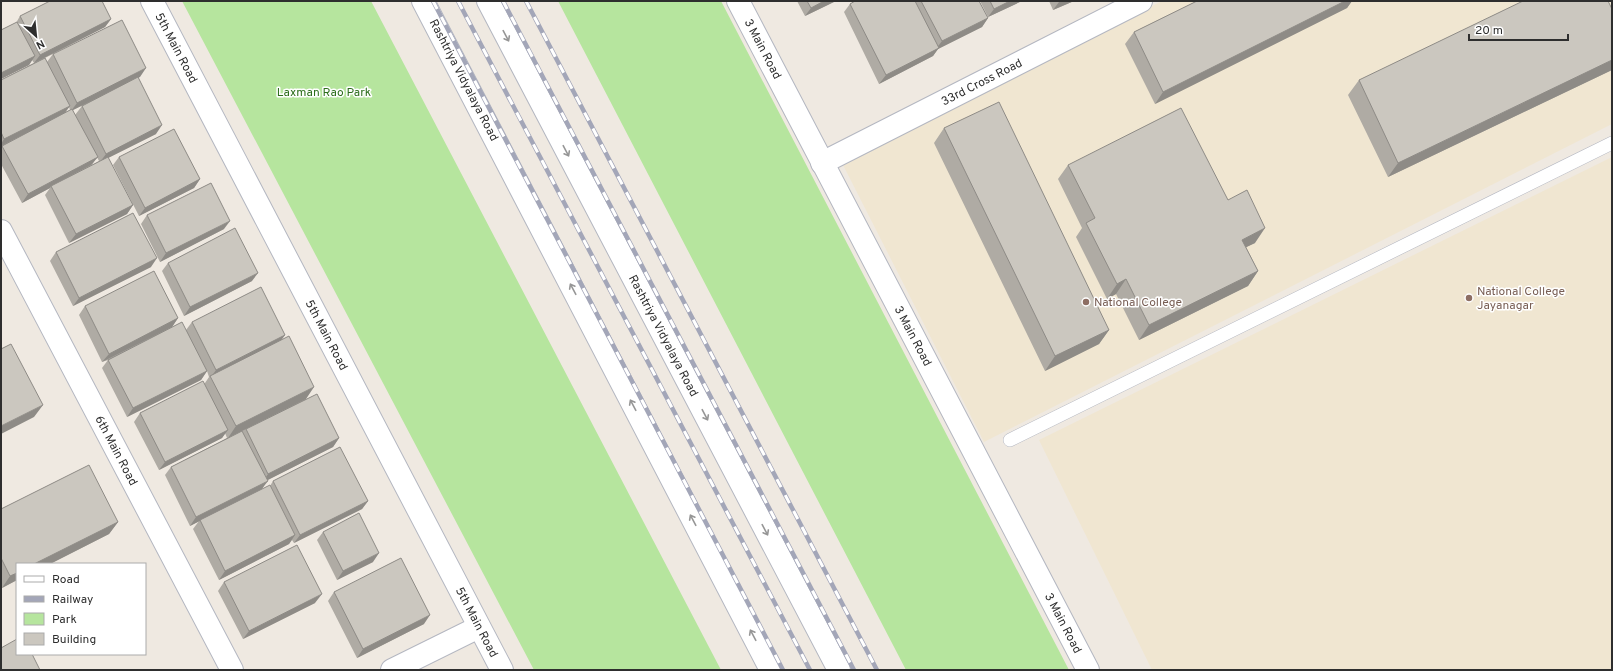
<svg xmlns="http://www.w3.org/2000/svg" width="1613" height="671" font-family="Overpass,sans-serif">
  <rect width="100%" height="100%" fill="#efe9e1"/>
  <path fill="#f0e6d1" d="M1162,1H1612V124L984,442L842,163Z
    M1612,157V670H1152L1039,440Z"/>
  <path fill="#b6e59e" d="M182,1H371L721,670H534Z
    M558,1H721L1069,670H906Z"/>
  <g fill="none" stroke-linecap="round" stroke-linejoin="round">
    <g stroke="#b4b7c1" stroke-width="14">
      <path id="service" d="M1010,440L1612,143"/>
    </g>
    <g stroke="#b4b7c1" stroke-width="24">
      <g id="minor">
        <path id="s1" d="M822,163L1141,1"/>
        <path id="s2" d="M1,231L232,670"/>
        <path d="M392,670L479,627"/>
      </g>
    </g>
    <g stroke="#b4b7c1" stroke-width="24">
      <g id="tertiary">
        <path id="s3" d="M152,1L502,670"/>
        <path id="s4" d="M738,1L1088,670"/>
      </g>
    </g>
    <g stroke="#b4b7c1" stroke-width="24">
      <g id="secondary">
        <path id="s5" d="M423,1L771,670"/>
        <path id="s6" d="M488,1L839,670"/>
      </g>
    </g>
    <use href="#service" stroke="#fff" stroke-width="13"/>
    <use href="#minor" stroke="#fff" stroke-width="22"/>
    <use href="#tertiary" stroke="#fff" stroke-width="22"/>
    <use href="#secondary" stroke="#fff" stroke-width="22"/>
    <g stroke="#a3a6b8" stroke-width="4.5">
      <path id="rail" d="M433,1L783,670
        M458,1L810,670
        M503,1L854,670
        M526,1L877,670"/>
    </g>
    <use href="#rail" stroke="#fff" stroke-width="3" stroke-dasharray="9" stroke-linecap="butt"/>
  </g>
  <path fill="#afaba4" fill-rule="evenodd" d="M797,1H836L805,16Z
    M855,1H979L988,18L982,27L938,49L933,56L879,84L844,12L850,4Z
    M980,1H1022L988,17Z
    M1049,1H1074L1053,10Z
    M1197,1H1352L1347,8L1155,104L1125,44L1134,32Z
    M1612,9V70L1388,177L1348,95L1359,80Z
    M20,16L111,19L105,27L45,58L47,62L53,54L140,77H138L156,134L108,158L133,205L127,214L69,243L45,195L50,188L22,203L1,164V147L2,146H1V80L34,63L32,60L29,65L1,79V30L16,23ZM135,79L82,106L75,115L73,110ZM69,107L70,110L65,112ZM97,157L99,161L92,165Z
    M944,128L1109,330L1099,344L1045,371L934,143Z
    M119,157L200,179L194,188L139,216L113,165Z
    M1068,165L1228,200L1255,243L1246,247L1258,271L1248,286L1139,340L1116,294L1107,299L1076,237L1082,228L1058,179Z
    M147,215L224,229L160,262L141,224Z
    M56,252L151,267L73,306L50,261Z
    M168,263L252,281L184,316L162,271Z
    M85,306L178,318L172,327L186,330L192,322L285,335L282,339L306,399L339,438L333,447L267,480L262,489L270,486L273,481L368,501L362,509L294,543L292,540L289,544L219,580L193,529L199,521L190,526L165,475L171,467L227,438L225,433L222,438L159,470L134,422L140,413L205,383L209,377L207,371L201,380L127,417L102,368L108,360L102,362L79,315Z
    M1,509L118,522L109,534L50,564H17V580L2,588L1,587Z
    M323,532L373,562L337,580L317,540Z
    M224,582L315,603L243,639L218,591Z
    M334,592L424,624L357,658L328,601Z"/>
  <path fill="#8e8b86" d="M824,1H836L805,16L811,8Z
    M1010,1H1022L988,17L994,9Z
    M1061,1H1074L1053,10L1059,2Z
    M1345,1H1352L1347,8L1155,104L1163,92Z
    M988,18L982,27L938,49L933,56L879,84L886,75L936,49L942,41Z
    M111,19L105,27L34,63L40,55Z
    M35,56L29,65L1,79V73Z
    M1612,60V70L1388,177L1398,163Z
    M146,68L140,77L71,111L77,103Z
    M70,106L64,114L1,146V144L4,139Z
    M162,125L156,134L100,162L106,154Z
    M98,157L91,165L51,186L50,188L22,203L28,194Z
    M200,179L194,188L139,216L145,208Z
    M133,205L127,214L69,243L76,234Z
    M230,221L224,229L160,262L166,253Z
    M1265,228L1255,243L1232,254L1242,240Z
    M157,258L151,267L73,306L79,298Z
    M1258,271L1248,286L1139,340L1149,325Z
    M258,273L252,281L184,316L190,307Z
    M1126,279L1116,294L1107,299L1117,284Z
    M178,318L172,327L102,362L109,354Z
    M1109,330L1099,344L1045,371L1055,356Z
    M285,335L279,343L211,377L216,370Z
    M207,371L201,380L127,417L133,408Z
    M314,387L306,399L228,438L236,426Z
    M43,405L34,417L1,434V426Z
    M228,430L222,438L159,470L165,462Z
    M339,438L333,447L262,483L268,474Z
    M268,481L261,490L190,526L196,517Z
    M368,501L362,509L294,543L300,535Z
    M118,522L109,534L50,564H34Z
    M295,535L289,544L219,580L225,571Z
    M379,553L373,562L337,580L343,571Z
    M17,573V580L2,588L10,576Z
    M322,594L315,603L243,639L249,631Z
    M430,615L424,624L357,658L363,649Z"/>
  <path fill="#cbc7bf" stroke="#8e8b86" d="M50,1H102L111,19L40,55L20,16Z
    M807,1H824L811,8Z
    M855,1H915L939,48L886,75L850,4Z
    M921,1H979L988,18L942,41Z
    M990,1H1010L994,9Z
    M1197,1H1345L1163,92L1134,32Z
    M1523,1H1608L1612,9V60L1398,163L1359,80Z
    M122,20L146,68L77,103L53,54Z
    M17,22L35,56L1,73V30Z
    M45,58L70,106L4,139L1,132V80Z
    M138,77L162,125L106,154L82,106Z
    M999,102L1109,330L1055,356L944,128Z
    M1181,108L1228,200L1247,190L1265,228L1242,240L1258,271L1149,325L1126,279L1117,284L1086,223L1095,218L1068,165Z
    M72,109L98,157L28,194L2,146Z
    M174,129L200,179L145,208L119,157Z
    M108,157L133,205L76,234L51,186Z
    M211,183L230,221L166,253L147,215Z
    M133,213L157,258L79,298L56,252Z
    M235,228L258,273L190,307L168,263Z
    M154,271L178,318L109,354L85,306Z
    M261,287L285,335L216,370L192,322Z
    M182,322L207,371L133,408L108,360Z
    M289,336L314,387L236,426L210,376Z
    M11,344L43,405L1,426V349Z
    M203,381L228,430L165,462L140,413Z
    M317,394L339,438L268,474L246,429Z
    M242,431L268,481L196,517L171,467Z
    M340,447L368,501L300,535L273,481Z
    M89,465L118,522L34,564H17V573L10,576L1,558V509Z
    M270,485L295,535L225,571L200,520Z
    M359,513L379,553L343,571L323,532Z
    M297,545L322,594L249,631L224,582Z
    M401,558L430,615L363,649L334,592Z
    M17,639V654H32L40,670H1V648Z"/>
  <defs><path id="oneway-shaft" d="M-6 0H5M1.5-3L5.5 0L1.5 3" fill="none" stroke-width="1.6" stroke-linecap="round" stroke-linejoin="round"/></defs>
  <g stroke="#969696">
    <use href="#oneway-shaft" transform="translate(506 36) rotate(62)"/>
    <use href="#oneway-shaft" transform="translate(566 151) rotate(62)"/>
    <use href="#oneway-shaft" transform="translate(573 289) rotate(-118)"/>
    <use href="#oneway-shaft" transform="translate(633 405) rotate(-118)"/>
    <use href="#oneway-shaft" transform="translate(705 415) rotate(62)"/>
    <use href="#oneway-shaft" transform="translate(693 520) rotate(-118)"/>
    <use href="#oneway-shaft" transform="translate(765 530) rotate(62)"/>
    <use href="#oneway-shaft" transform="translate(753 635) rotate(-118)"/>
  </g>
  <g fill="#8d6e63" stroke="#fff" stroke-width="1.5">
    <circle cx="1469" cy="298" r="4"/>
    <circle cx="1086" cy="302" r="4"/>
  </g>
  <g text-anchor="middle" stroke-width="3" stroke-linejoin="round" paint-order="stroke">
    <g font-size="12" fill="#2e2e2e" stroke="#fff">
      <text dy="4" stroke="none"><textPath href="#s3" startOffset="53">5th Main Road</textPath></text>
      <text dy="4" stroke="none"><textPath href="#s4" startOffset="54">3 Main Road</textPath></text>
      <text dy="4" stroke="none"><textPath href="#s5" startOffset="89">Rashtriya Vidyalaya Road</textPath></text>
      <text dy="4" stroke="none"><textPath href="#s1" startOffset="179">33rd Cross Road</textPath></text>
      <text dy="4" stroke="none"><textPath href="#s4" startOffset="378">3 Main Road</textPath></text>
      <text dy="4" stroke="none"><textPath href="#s3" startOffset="377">5th Main Road</textPath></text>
      <text dy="4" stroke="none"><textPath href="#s6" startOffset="378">Rashtriya Vidyalaya Road</textPath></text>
      <text dy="4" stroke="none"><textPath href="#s2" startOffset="248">6th Main Road</textPath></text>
      <text dy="4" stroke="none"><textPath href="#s3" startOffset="701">5th Main Road</textPath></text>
      <text dy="4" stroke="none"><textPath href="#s4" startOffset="702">3 Main Road</textPath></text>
    </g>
    <g font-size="12" fill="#2c6e1b" stroke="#fff">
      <text x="324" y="96">Laxman Rao Park</text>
    </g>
    <g font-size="12" fill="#785e54" stroke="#fff" text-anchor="start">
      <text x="1477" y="295">National College<tspan x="1477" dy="14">Jayanagar</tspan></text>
      <text x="1094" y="306">National College</text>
    </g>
  </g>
  <rect width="1613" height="671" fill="none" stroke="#2e2e2e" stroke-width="4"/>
  <rect x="16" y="563" width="130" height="92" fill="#ffffff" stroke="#ababab"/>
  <rect x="24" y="576" width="20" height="6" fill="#ffffff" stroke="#ababab"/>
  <text x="52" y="583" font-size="12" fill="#2e2e2e">Road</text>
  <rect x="24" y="596" width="20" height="6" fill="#a3a6b8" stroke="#ababab"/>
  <text x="52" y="603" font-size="12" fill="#2e2e2e">Railway</text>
  <rect x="24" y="613" width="20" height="12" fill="#b6e59e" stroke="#ababab"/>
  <text x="52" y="623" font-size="12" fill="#2e2e2e">Park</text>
  <rect x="24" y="633" width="20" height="12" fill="#cbc7bf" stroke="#ababab"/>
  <text x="52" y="643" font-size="12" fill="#2e2e2e">Building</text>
  <g transform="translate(36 36) rotate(153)" stroke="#ffffff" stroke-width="3" paint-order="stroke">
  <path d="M0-3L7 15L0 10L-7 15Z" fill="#2e2e2e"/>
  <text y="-6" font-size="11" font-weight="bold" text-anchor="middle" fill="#2e2e2e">N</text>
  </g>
  <path d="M1469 34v6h99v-6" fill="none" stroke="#2e2e2e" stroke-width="2"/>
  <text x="1475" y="34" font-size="12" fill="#2e2e2e" stroke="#ffffff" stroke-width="3" paint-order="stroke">20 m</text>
</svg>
